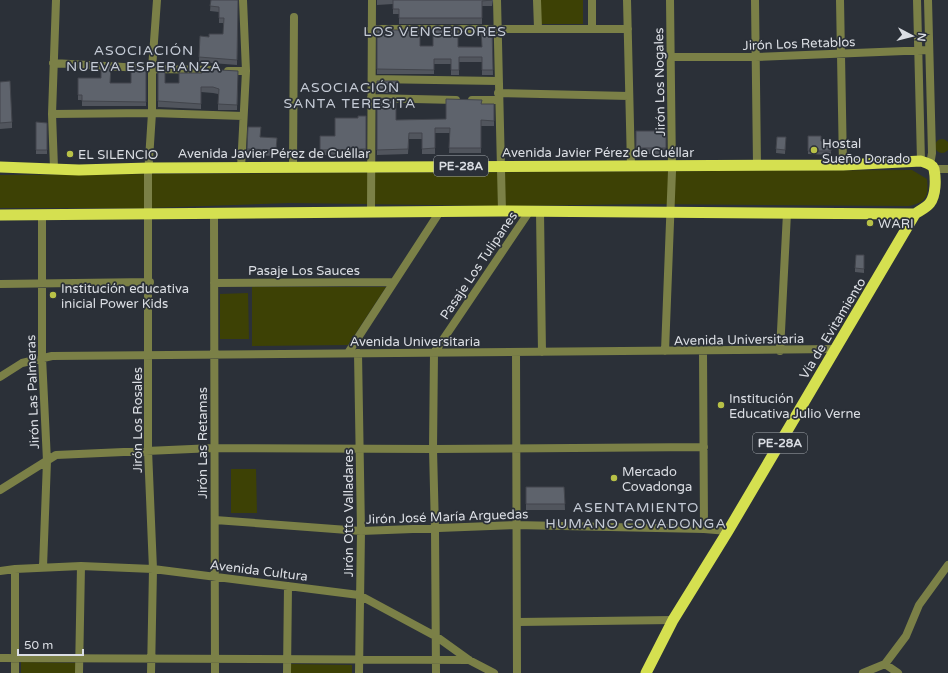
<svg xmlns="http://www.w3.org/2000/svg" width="948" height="673" font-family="'Varela Round',sans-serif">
  <rect width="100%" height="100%" fill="#2b3038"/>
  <path fill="#3d4105" d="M541,0H583V24H541Z
    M935 146a7 7 0 1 1 14 0a7 7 0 1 1-14 0Z
    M912,170L927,179C929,197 926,202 909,206L646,204L501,206L290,203L149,208H0V175Z
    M252,287H386L348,345L252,346Z
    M248,293L249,339H220V294Z
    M231,469H256L257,513H231Z
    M21,662L77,663V673H21Z
    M290,664L352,665V673H290Z"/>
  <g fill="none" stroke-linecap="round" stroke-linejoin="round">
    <path stroke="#7b8047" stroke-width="8" d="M497,0L502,211
      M537,0L538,28
      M592,0V29
      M627,0L631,166
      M755,0L757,165
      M840,0L843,165
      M917,0L921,161
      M928,0L932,153L930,165
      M371,29H628
      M670,57H755L929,50
      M53,63L141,68
      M155,69L213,70
      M228,71H246
      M372,79L498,81
      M498,93L629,96
      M371,98L456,100
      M472,100H499
      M52,114L152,113L243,116
      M293,167L294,17
      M54,168L52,114L56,0
      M241,168L246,71L243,0
      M540,212L542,352
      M371,213L372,0
      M214,214L215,673
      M42,215V357L47,461L43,567
      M214,283L393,282
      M0,284L150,282
      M665,351L672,171L670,0
      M703,351L704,529
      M780,351L787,213
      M516,352L517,673
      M348,353L439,213
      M358,353L361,531L359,673
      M0,377L22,363L52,356L835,349
      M0,490L56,455L214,448L433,449L704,447
      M215,520L361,531L515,525L704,529L728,531
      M15,569V673
      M0,571L15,569L81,566L153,569L359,595L437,637L469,660L494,673
      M518,622L673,620
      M0,658L469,660
      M885,664L898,673
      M79,673L81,566
      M151,673L153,569L148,450V175L152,113V69L157,0
      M287,673L288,586
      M436,673L435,529L433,449L434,353L529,212
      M863,673L885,664L906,636L919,605L948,565"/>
    <path stroke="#7b8047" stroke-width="8" d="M934,169H948"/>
    <path stroke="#d5e050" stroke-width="11" d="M0,167L79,170L149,168L843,165L921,161C926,163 932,164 934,169C936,179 936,195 930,203C926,208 919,211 915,214L728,531L673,620L646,673
      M0,215L502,211L915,214"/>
  </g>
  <path fill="#51555d" d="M211,0H238L237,65L199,62L200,36L209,37L223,34V23H219V12L210,11Z
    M377,0H493L492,6H482V24H399V14H393V4L377,5Z
    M377,30L420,46L482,47L492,30L493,75H482V62H459V75H451V64H434V74H377Z
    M158,67L165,83H179L202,73L238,71L237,110H218V94L213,93L201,92V109L158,107Z
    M146,68V106H82V100H78V78L110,83H131Z
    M377,81H398V93H377Z
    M0,82L12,122V128L0,129Z
    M377,98L396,120L446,119L481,104H494V126H481V153H449L450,133H435V154H422V139H409L408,154L377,155Z
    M366,116V154L320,155V136H335L358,118Z
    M36,122L47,123V154H36Z
    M636,131H666V154H636Z
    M808,136L821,141L831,142V155L808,154Z
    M261,137L277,138L276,156L247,155V149Z
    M777,137H786L785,154L776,153Z
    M864,255V273L855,272V268Z
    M526,487H564L565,510H526Z"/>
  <path fill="#5e636c" stroke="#42454c" d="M211,0H238L237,60L199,57L200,36L209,37V34H223L224,18H219V7L210,6Z
    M393,0H492L482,1V18H399V9H393Z
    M377,30H420V46H433V30H458V47H482L481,30H492L493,70H482V57H459V70H451V59H434V70L377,69Z
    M101,66H111L110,83H131V67L146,68V102L82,101V95H78V78H101Z
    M158,67L165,68V83H179V73H202V69L238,71L237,105L218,104L219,89L213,87H201V104L158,101Z
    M10,81L12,122L0,123V82Z
    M377,81H398V89H377Z
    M377,98L396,99V120L446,119V99L482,100L481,104H494V121L481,120V148H449L450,128H435V148L422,149V133H409L408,149L377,150Z
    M358,116H366V149L320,150V136H335V118H358Z
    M36,122L47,123V150H36Z
    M248,127H261L260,137L277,138L276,150L247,149Z
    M636,131H666V148H636Z
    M808,136H821V141L831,142V151H808Z
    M777,137H786L785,150L776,149Z
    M856,255H864V269L855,268Z
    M526,487H564L565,504H526Z"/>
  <g fill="#b8c147" stroke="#2b3038" stroke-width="1.5">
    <circle cx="814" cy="150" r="4"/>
    <circle cx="70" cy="154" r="4"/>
    <circle cx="870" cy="223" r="4"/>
    <circle cx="53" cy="295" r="4"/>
    <circle cx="721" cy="405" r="4"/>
    <circle cx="614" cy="478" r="4"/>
  </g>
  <g text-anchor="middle" stroke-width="3.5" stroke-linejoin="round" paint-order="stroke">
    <g fill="#2b3038" stroke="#a6aab0" stroke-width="1">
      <rect x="434" y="156" width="54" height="20" rx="3"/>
      <rect x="753" y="433" width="54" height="20" rx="3"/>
    </g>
    <g font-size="12" font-weight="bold" fill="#dbdee4">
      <text x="461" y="170">PE-28A</text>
      <text x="780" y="447">PE-28A</text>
    </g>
    <g font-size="13" fill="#dbdee4" stroke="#2b3038">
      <text transform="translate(799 43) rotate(-2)" y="5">Jirón Los Retablos</text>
      <text transform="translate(659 82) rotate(-91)" y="5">Jirón Los Nogales</text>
      <text x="598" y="157">Avenida Javier Pérez de Cuéllar</text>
      <text x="274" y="158">Avenida Javier Pérez de Cuéllar</text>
      <text transform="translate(478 265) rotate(-56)" y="5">Pasaje Los Tulipanes</text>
      <text x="304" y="275">Pasaje Los Sauces</text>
      <text transform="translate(832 328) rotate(-59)" y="5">Vía de Evitamiento</text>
      <text transform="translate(739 339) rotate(-1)" y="5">Avenida Universitaria</text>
      <text x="415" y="346">Avenida Universitaria</text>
      <text transform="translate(32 392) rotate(-92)" y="5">Jirón Las Palmeras</text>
      <text transform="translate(137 420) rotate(-90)" y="5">Jirón Los Rosales</text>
      <text transform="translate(202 443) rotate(-90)" y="5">Jirón Las Retamas</text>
      <text transform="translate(348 513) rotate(-90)" y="5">Jirón Otto Valladares</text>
      <text transform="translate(447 516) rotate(-2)" y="5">Jirón José María Arguedas</text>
      <text transform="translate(259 570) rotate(7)" y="5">Avenida Cultura</text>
    </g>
    <g font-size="13" fill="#dbdee4" stroke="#2b3038" text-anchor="start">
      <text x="822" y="148">Hostal<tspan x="822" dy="15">Sueño Dorado</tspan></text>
      <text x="78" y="159">EL SILENCIO</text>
      <text x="878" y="228">WARI</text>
      <text x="61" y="293">Institución educativa<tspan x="61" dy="15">inicial Power Kids</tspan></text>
      <text x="729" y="403">Institución<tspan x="729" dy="15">Educativa Julio Verne</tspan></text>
      <text x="622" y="476">Mercado<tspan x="622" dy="15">Covadonga</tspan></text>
    </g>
    <g font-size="14" letter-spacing="1" fill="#c5cbd6" stroke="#2b3038">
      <text x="435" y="36">LOS VENCEDORES</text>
      <text x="144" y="55">ASOCIACIÓN<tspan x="144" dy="16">NUEVA ESPERANZA</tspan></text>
      <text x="350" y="92">ASOCIACIÓN<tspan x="350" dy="16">SANTA TERESITA</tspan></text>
      <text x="636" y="512">ASENTAMIENTO<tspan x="636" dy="16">HUMANO COVADONGA</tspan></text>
    </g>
  </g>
  <g transform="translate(912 36) rotate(97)" stroke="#2b3038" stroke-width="3" paint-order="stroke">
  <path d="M0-3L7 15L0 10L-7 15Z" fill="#dbdee4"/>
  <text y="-6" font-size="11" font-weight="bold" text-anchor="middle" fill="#dbdee4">N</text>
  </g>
  <path d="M18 649v6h65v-6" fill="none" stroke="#dbdee4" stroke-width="2"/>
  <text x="24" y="649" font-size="12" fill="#dbdee4" stroke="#2b3038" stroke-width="3" paint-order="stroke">50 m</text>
</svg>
